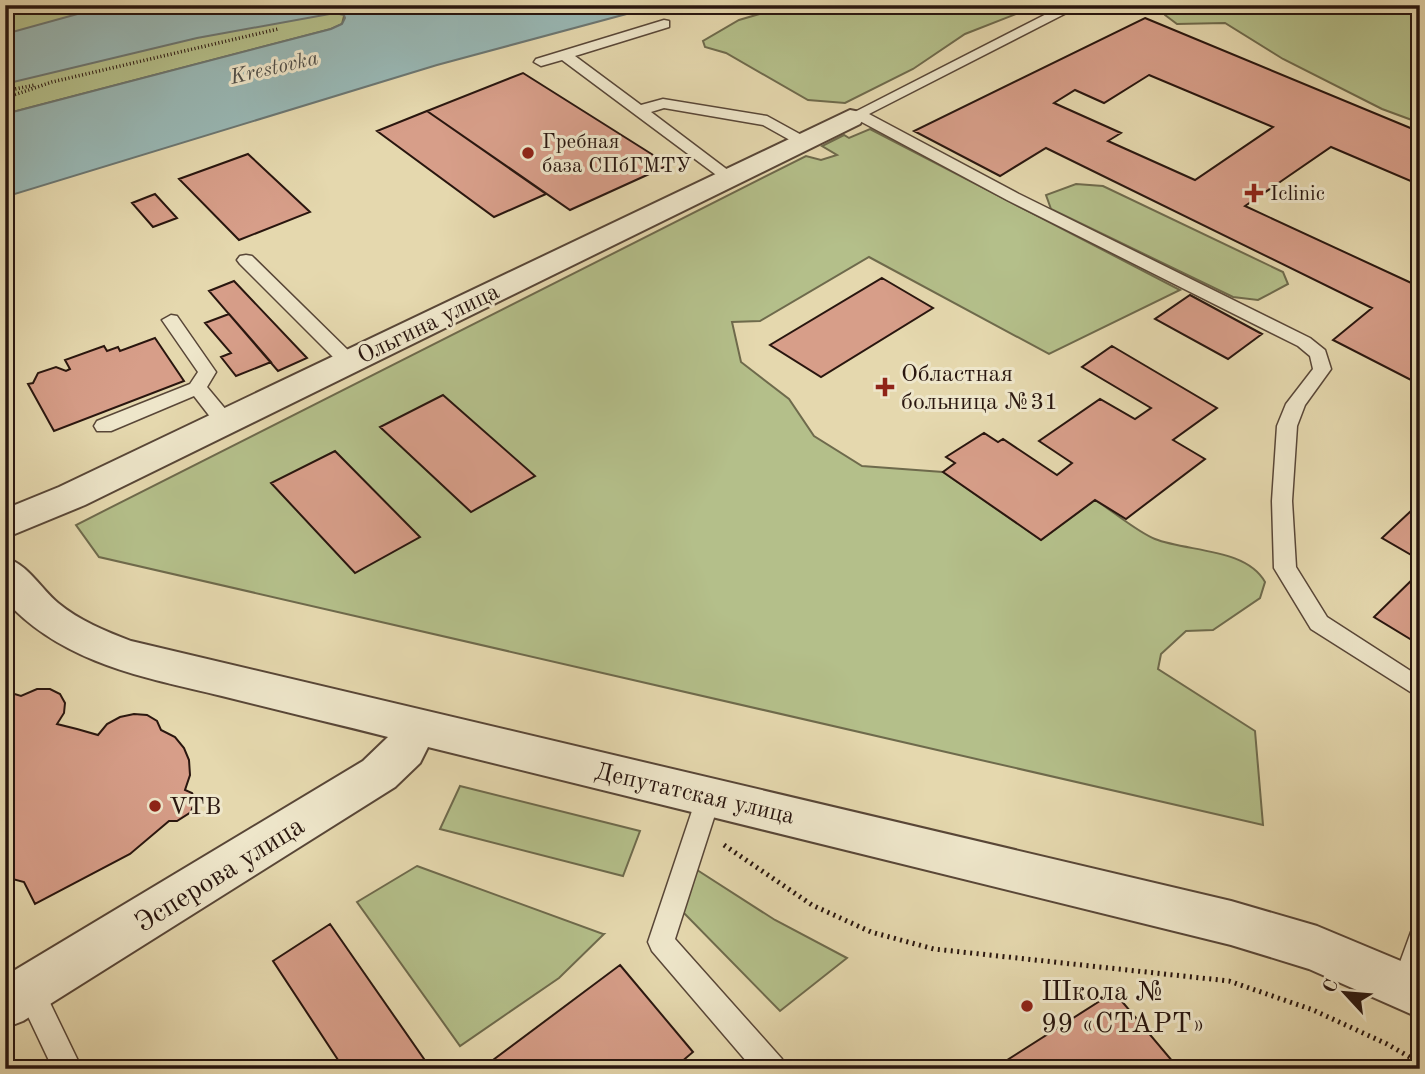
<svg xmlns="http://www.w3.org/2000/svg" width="1425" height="1074" font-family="'Old Standard TT',serif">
  <rect width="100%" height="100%" fill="#e5d8ae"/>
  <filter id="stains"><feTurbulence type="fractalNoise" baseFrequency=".00286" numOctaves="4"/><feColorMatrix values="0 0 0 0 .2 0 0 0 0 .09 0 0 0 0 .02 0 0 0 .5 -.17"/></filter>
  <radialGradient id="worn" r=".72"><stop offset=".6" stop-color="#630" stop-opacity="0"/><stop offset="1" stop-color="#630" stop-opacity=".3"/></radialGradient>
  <path fill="#b4bf8a" stroke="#6e6a4c" stroke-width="2" d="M5,5H382L344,16L342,24L331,29L5,114Z
    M790,5H1039L965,34L913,69L845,103L808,100L726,53L705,47L703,41L739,20Z
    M1164,5H1420V123L1382,109L1283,59L1225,23L1177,24L1165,15Z
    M870,129L1180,290L1049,354L869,257L760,321L732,322L741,362L789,399L814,436L862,466L943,472L1041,540L1095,500C1113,511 1137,532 1155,539C1188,552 1246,548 1265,582L1260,598L1213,630L1186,631L1161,654L1158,669L1255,731L1263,825L99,557L76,525L806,156L821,160L837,155L822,146L844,135L849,138Z
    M1076,184L1103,186L1283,272L1288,284L1258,300L1233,297L1051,209L1046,195Z
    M460,786L640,831L623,876L440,829Z
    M417,866L603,934H604L559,978L460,1046L357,902Z
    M694,868L775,920L847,958L780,1011L679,908Z"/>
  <path fill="#99b8b5" stroke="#6c7773" stroke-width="2" d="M110,5H660L437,65L5,197V114L331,29L342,24L345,18L344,15L335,13L197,38L5,84V34Z"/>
  <path fill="#d79e89" stroke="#29160f" stroke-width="2" fill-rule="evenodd" d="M1145,18L1420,132V185L1331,147L1245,206L1420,287V378L1415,382L1333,340L1372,308L1046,148L1000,176L914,131ZM1149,75L1273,127L1195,180L1108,141L1121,133L1054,103L1075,90L1104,103Z
    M523,73L669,165L570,210L427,111Z
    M427,111L546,194L494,217L377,131Z
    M248,154L310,212L239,240L179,179Z
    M155,194L177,218L153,227L132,203Z
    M882,278L933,308L821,377L770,345Z
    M234,281L307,358L278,371L209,291Z
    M1190,295L1262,334L1228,359L1155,319Z
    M229,314L271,362L236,376L221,357L231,353L205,323Z
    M155,338L184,381L54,431L28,384L33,383L38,373L56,367L66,371L70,369L65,360L104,346L107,351L118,347L120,351Z
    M1112,346L1217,408L1173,440L1205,459L1126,519L1095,500L1041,540L943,472L955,463L946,457L984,433L998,442L1003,439L1057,475L1072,463L1039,441L1100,399L1135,419L1151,408L1082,367Z
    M443,395L535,476L471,512L380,427Z
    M335,451L420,537L355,573L271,483Z
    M1412,510L1420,514V560L1382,538Z
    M1420,572V645L1374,617Z
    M37,689H50L60,694L65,703L64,713L57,724L77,729L98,735L107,724L120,717L134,714L147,715L157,721L161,730L175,737L184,748L189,760L190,775L185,790L192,793L195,799L191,812L177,821H169L130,854L35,904L24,882L5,877V691L21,696Z
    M330,924L431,1069H344L273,961Z
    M620,965L693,1052L673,1069H481Z
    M1114,992L1179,1069H993Z"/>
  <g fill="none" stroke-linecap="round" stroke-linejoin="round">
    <g stroke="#584637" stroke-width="3">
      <path id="lane" d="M1064,5H1082L869,114L1019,194L1310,338L1325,350L1331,369L1305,405L1297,426L1292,501L1296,567L1327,617L1420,677V698L1311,629L1274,568L1272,501L1277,426L1286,404L1313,369L1310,356L1298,346L1007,200L858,120L850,122L843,118Z
        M664,20L669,21V27L575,56L641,105L663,99L767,116L807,138L810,141L807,144H797L763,125L664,108L651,112L737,177L729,182L723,180L562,60L541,66L534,62L536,59Z
        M246,255L252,256L356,358L358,362L356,366H342L240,264L237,260L240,256Z
        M171,315L177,316L216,372L207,387L232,417L235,422L232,427H218L194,396L111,431H97L94,426L97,421L190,384L198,372L162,320Z
        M709,786L718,789L721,796L675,939L782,1059L786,1069H753L652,951L648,942L697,796L700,789Z
        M1420,929V984L1415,996L1405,1000L1395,996L1391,987L1411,932Z
        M29,976L39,980L82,1069H53L15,989L19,980Z"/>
    </g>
    <g stroke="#584637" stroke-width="4">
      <path id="street" d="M850,110L860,112L864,118L860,124L85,505L5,538V509L59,487Z
        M5,558C28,564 40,588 58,603C80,621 105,631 131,641L1231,901L1317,926L1420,969V1018L1309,969L1231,945L428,747L420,763L395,787L23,1021L5,1028V976L363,761L388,737C333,723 277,710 222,696C143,677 62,663 5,600Z"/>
    </g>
    <path stroke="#29160f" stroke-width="3.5" stroke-dasharray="1 2.5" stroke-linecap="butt" d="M5,15L43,5
      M5,91L35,85
      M5,98L52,82L278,29"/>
    <path stroke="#29160f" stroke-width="5" stroke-dasharray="2 4.5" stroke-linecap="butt" d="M724,845L812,905L871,932L934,949L1229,981L1313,1010L1387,1044L1420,1063"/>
    <use href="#lane" fill="#eee6ca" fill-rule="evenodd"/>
    <use href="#street" fill="#eee6ca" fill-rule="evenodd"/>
  </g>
  <g fill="#8f2418" stroke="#eee6ca" stroke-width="2.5">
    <circle cx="528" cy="153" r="7"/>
    <path d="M1250.5 182.5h7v7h7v7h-7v7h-7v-7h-7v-7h7z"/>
    <path d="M881.5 376.5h7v7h7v7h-7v7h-7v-7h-7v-7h7z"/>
    <circle cx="155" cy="806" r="7"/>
    <circle cx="1027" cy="1006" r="7"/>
  </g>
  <g text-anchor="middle" stroke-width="6" stroke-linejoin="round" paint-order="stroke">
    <g font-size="21" font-style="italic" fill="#504f49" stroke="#eee6ca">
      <text transform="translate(274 67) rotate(-13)" y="7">Krestovka</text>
    </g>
    <g font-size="21" fill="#29160f" stroke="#eee6ca" text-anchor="start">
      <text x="542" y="148">Гребная<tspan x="542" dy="24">база СПбГМТУ</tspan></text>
      <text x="1270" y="200">Iclinic</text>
    </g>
    <g font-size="24" fill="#29160f" stroke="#eee6ca">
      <text transform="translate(428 323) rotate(-26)" y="8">Ольгина улица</text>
      <text transform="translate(695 793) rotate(13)" y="8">Депутатская улица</text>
    </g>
    <g font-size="24" fill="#29160f" stroke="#eee6ca" text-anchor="start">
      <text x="901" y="381">Областная<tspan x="901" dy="28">больница №31</tspan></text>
      <text x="169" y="814">VTB</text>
    </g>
    <g font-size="28" fill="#29160f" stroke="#eee6ca">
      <text transform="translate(219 873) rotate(-32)" y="10">Эсперова улица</text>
    </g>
    <g font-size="28" fill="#29160f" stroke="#eee6ca" text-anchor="start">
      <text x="1041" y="1000">Школа №<tspan x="1041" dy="32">99 «СТАРТ»</tspan></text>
    </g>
  </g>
  <rect width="1425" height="1074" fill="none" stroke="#e5d8ae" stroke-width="28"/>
  <rect x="7" y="7" width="1411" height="1060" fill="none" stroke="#29160f" stroke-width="3.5"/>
  <rect x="14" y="14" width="1397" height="1046" fill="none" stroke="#29160f" stroke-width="2"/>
  <g transform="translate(1345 993) rotate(296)" stroke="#eee6ca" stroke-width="5" paint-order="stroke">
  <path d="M0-5L12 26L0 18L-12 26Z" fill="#29160f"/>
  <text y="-10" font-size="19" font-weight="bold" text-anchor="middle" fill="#29160f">С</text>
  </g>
  <rect width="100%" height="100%" filter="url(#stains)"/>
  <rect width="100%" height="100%" fill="url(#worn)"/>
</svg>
